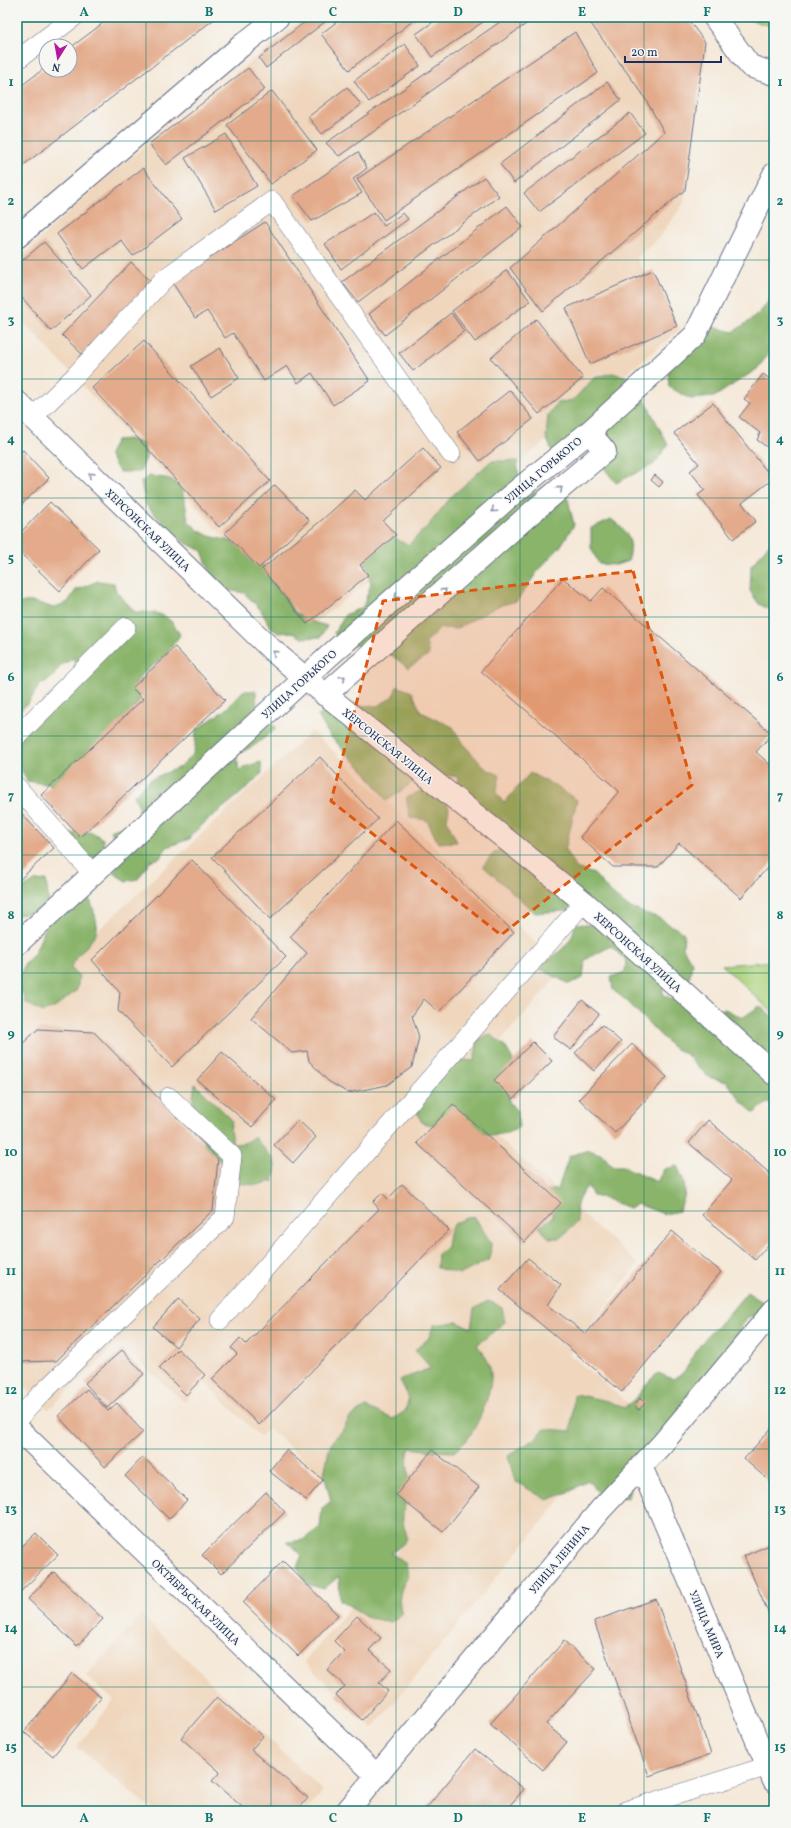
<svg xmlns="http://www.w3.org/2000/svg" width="791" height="1828" font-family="Vollkorn,serif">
  <rect width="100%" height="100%" fill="#f6f6f2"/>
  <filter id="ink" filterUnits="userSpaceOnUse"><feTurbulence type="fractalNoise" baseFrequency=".025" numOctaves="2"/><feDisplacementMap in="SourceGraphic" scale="8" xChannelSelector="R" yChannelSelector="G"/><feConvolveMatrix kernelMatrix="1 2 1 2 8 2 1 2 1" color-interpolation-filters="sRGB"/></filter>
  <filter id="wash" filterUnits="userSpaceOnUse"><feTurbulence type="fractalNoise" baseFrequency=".012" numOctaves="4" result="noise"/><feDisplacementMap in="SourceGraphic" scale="16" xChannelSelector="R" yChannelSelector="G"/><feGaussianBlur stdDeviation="0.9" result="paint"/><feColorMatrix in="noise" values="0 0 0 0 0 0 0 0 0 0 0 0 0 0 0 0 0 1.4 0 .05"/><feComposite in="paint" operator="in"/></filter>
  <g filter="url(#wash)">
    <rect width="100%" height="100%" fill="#f5e9d9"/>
    <path fill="#efd6bc" d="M306,17H684L707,48L684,203L658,239L636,258L680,329L481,495L308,628L17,315V260L111,173Z
      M312,731L564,969L452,1096L638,1264L569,1354L635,1409L373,1728L304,1662L401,1547L269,1428L260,1437L205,1383L184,1402L118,1343L48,1410L17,1380V1006Z
      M141,1615L323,1791L307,1811H154L77,1747L114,1700L86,1676Z"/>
    <path fill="#acd27b" stroke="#64806c" d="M741,17H774V27Z
      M774,961V1014L722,965Z"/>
    <path fill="#89b46b" stroke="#527264" d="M774,289V347L757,369L714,397L691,399L669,387L668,371L695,339L714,327L733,332C752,320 766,311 774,289Z
      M612,373L634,379L668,445L654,464L616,483L604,468L600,449L583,440L581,453L566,457L554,455L546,437L548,415L557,403L573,400L594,378Z
      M129,439L144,444L146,458L140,472H119L109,454L116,440Z
      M491,461H517L520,485L526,497L552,482L568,499L574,525L560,547L540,568L517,601L498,606L456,629L441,628L426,642L429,655L408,668L389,653L354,645L346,651L334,633L345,615L363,607L371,584L363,551L388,535L408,545L427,527L451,497Z
      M150,476C156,477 166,477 172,480C185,487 186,508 188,521L198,530L209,536L230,541L253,553L260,563L273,573V583L283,594L294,612L309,621L327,626L321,637L302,638L292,632L278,633L269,625L260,609L244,593L228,590L214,582L202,551L182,541L170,531L146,505L141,482Z
      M611,519C627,531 635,541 628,561L616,565L599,564L591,548V528Z
      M768,545L774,550V609L772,611L759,604L750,591L751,566Z
      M98,581L114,583L116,591L135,612C159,612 169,613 180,635L166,655L142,674L135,684L140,700L116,729L52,785L27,781L17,761V728L76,670L74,658L60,666L53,677L39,686L29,702L20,711L17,709V605C27,598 42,604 53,608L68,602L76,590Z
      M397,686L412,692L421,712L453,727L463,744L486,769L500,775L496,793L504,803L530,773L552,784L577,800L565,850L576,868L594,874L610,892L628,907L659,918L684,933L683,948L692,963L689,982L663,986V995L686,1005L703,1021L725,1009L742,1018L760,1006L774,1018V1104L767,1103L754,1113L742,1102L727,1082L708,1077L687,1055L671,1046L627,1001L613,990L611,977L625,972L626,961L611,946L585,960L583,978L569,984L539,968C552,956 577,943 574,923L595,926L577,910L535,913L483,866L493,854L502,848L462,805L458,777L421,772L413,782L387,801L367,774L330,736L318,716L344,705L377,706L393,697Z
      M243,691H256L257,712L277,728L255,745L237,755L239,772L244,767L261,762L262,773C246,790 228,804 210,818C203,823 199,830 191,834L189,839L167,847L160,858L150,861L138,879L126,881L113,873L122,860L111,830L138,824L139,807L134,795L151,779L180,767L193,754L195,747L196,730L226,709Z
      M424,789L443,793L449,808L447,821L457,842L438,843L427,820L410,818L406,798Z
      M92,832L103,839L105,855L99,866L69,834Z
      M46,880L49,904L40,911L18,915L17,892L35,881Z
      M75,897L90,900C93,908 96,917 97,925C99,940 75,953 71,968L79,976L77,990L56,1007L43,1012L26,1003L17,981L25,964L35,952L47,924Z
      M490,1034L505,1046L513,1060L506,1074L510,1086L509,1102L517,1111L519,1127L507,1133L491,1136L473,1126L444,1117L433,1125L422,1123L411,1099L455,1059L474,1061L478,1039Z
      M195,1084L232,1120L230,1130L233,1144L244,1143L254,1137L272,1158L276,1167L273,1181L257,1185L236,1183L225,1167L204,1144L202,1129L195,1111L193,1097Z
      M589,1150L603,1155L612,1166H623L657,1182L664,1169L677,1166C686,1185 688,1191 679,1211L664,1214L637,1204L629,1208L604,1198L593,1196L588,1186C577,1197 575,1206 577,1222L560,1238H549L539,1227L553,1217L547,1191L558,1189L569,1156Z
      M474,1216L491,1243L490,1259L461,1274L437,1268L438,1254L447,1247C450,1223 452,1223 474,1216Z
      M747,1292L764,1303L762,1315L747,1317L728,1353L634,1474L628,1498L598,1493L588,1480L571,1491L547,1500L515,1481L508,1456L533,1440L545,1429L571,1431L574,1394L607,1401L624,1408L637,1397L646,1384L658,1373L673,1379L685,1371L695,1352L707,1336L722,1322Z
      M488,1301L502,1307L505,1322L477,1345C484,1354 491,1363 491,1375C492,1393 477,1428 466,1441C462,1445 458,1448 454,1452L434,1451L410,1448C404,1460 410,1477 410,1490C410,1498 403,1506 403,1514C401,1538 419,1534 391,1553L406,1564L408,1576C400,1589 397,1599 402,1614L391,1622L369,1618L340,1600L339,1576L324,1589L307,1584L297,1567L302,1555L287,1542L303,1540L320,1527L322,1508L331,1501L324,1474L329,1450L333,1440L342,1431L350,1417L366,1407L393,1419L405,1411L409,1398L400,1380L431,1368L415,1350L428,1339L434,1325L457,1322L471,1328L474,1309Z"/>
    <g id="blocks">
      <path fill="#e3ab8b" d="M111,17H217L17,170V89L46,67V70H70V48Z
        M311,17H331L266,68L259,58Z
        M343,17H418L349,70L321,34Z
        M440,17H490L432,57L416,34Z
        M507,17H536L339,156L326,143Z
        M586,17H686L705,42L690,155L685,190L543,311L510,268L664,132L642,93Z
        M575,32L598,73L384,220L357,179Z
        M405,44L420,66L369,102L354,81Z
        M248,68L265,89L166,165L149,144Z
        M607,82L621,100L514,183L500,164Z
        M347,87L361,105L322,134L308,117Z
        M272,91L317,150L271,184L227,125Z
        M630,113L645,133L539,212L524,193Z
        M226,134L257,186L216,210L185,158Z
        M358,152L367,168L353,179L362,193L312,221L293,196Z
        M143,168L182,219L133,256L121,240L83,269L57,234Z
        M484,177L499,196L358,302L342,282Z
        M507,206L523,227L385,335L369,314Z
        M374,212L384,226L403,213L408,219L341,269L325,244Z
        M265,222L370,381L333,405L312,373L298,383L287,366L264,381L233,333L225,338L207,311L195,318L172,282Z
        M44,242L91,295L51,331L17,292V265Z
        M131,262L152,282L82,354L62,335Z
        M507,270L530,301L475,342L452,311Z
        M653,270L677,326L590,364L566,308Z
        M451,313L464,331L413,371L399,353Z
        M536,319L583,378L539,414L491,358Z
        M144,341L270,481L219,527L92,388Z
        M220,348L239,378L211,396L191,366Z
        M763,374L770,379L774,374V452L757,440L760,433L739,417L750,403L744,399Z
        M510,390L533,419L480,461L457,432Z
        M713,403L773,479L742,503L756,521L733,539L698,495L705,490L690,471L699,464L674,433Z
        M423,448L441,468L383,521L396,535L360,565L368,575L307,624L262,569L323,519L355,490L365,500Z
        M23,450L49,478L17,509V455Z
        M655,475L663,482L659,487L651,480Z
        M275,485L309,520L259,568L225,533Z
        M50,502L99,549L60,591L17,550V536Z
        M563,578L591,601L603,588L772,734L756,752L774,768V860L741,898L679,843L658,867H613L580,837L619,791L481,671Z
        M175,647L225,700L80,837L41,795L143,699L132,688Z
        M320,757L378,819L270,919L212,857Z
        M17,809L54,848L17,882Z
        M396,820L514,932L439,1012L424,999L412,1016L419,1037L412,1067L387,1085L348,1093L328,1081L309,1061L307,1051L292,1053L251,1018L307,953L290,937Z
        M192,860L286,957L172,1067L118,1011L120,992L92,960Z
        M582,1000L599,1014L571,1050L553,1037Z
        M602,1025L621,1042L594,1071L575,1053Z
        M38,1029L94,1032L218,1159L213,1210L56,1361L17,1362V1049Z
        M533,1042L552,1061L513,1099L494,1080Z
        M632,1044L667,1077L615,1133L579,1099Z
        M222,1052L276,1100L252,1127L197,1080Z
        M453,1104L561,1203L525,1242L417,1143Z
        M298,1120L316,1137L293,1163L274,1145Z
        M708,1120L774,1177V1238L755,1260L702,1215L732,1180L689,1143Z
        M402,1184L449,1230L259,1425L212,1379L237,1354L231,1348L240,1338L246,1344L379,1209L373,1202L382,1193L388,1199Z
        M672,1231L721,1272L622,1392L500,1290L528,1258L561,1285L548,1305L586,1334Z
        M178,1299L200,1319L176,1347L153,1327Z
        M178,1349L205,1375L186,1395L159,1368Z
        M122,1350L144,1374L107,1408L85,1383Z
        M87,1389L108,1411L117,1403L143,1432L105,1467L58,1416Z
        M640,1398L645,1403L639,1410L634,1406Z
        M774,1425V1485L744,1459Z
        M286,1450L323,1480L306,1500L269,1471Z
        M432,1450L479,1487L443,1532L396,1495Z
        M143,1457L187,1500L169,1519L125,1476Z
        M266,1492L285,1512L221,1574L202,1555Z
        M36,1533L58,1555L17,1595V1551Z
        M774,1543V1626L744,1556Z
        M283,1561L338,1615L298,1656L243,1602Z
        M54,1572L103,1619L77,1646L28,1599Z
        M656,1599L711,1754L649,1776L594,1621Z
        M357,1616L381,1638L369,1650L391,1669L379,1683L388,1691L362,1720L336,1695L345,1686L327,1670L344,1651L334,1641Z
        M564,1641L596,1669L546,1724L567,1742L543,1770L490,1724Z
        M72,1673L101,1697L53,1756L24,1732Z
        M217,1697L263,1736L251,1750L308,1798L297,1811H247L212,1781L220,1772L181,1738Z
        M475,1749L524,1789L505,1811H424Z"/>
    </g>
  </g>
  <g filter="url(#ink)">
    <use href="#blocks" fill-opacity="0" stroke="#677089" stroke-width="1"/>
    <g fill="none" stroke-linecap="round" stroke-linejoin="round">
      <g stroke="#677089" stroke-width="20">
        <path id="lane" d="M17,60L74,17
          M32,418L75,376L164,279L272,201L451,454
          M17,736L126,627
          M17,787L93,874
          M220,1320L584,902
          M17,1420L40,1395L225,1217L232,1156L169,1097
          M625,1811L768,1766"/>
      </g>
      <g stroke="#677089" stroke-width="24">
        <path id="street" d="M714,17L750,66L774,74
          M17,237L241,46L278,17
          M17,402L272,650L305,678L584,902L774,1074
          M325,695L530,514L605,451L589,432
          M17,944L330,655L509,497L589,432L695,335L774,174
          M17,1428L376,1775
          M641,1466L774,1781
          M347,1811L601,1509L662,1444L774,1310"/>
      </g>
      <use href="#lane" stroke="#fff" stroke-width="19"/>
      <use href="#street" stroke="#fff" stroke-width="22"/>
    </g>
    <defs><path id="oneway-chevron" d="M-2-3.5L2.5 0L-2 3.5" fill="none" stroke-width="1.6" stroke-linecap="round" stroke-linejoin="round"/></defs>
    <g stroke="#8d97ae">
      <use href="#oneway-chevron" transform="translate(91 475) rotate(-136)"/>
      <use href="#oneway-chevron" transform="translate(560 489) rotate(-40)"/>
      <use href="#oneway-chevron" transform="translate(494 510) rotate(138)"/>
      <use href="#oneway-chevron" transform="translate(444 591) rotate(-42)"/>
      <use href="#oneway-chevron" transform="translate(397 596) rotate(138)"/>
      <use href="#oneway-chevron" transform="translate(275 653) rotate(-138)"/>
      <use href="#oneway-chevron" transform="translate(343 678) rotate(-42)"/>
    </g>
  </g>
  <path fill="#de5710" fill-opacity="0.2" stroke="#de5710" stroke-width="3" stroke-dasharray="8 5" stroke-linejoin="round" d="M633,571L692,785L501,935L331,801L383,601Z"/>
  <path fill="none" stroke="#0f766e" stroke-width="1" stroke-opacity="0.55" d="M146,17V1811M271,17V1811M396,17V1811M520,17V1811M644,17V1811M17,141H774M17,260H774M17,379H774M17,498H774M17,617H774M17,736H774M17,855H774M17,973H774M17,1092H774M17,1211H774M17,1330H774M17,1449H774M17,1568H774M17,1687H774"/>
  <g text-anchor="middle" stroke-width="3" stroke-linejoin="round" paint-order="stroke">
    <g font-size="11" fill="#1b2f5e" stroke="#f6f6f2">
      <text transform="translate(543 470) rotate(-40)" y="4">УЛИЦА ГОРЬКОГО</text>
      <text transform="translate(148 530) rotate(44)" y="4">ХЕРСОНСКАЯ УЛИЦА</text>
      <text transform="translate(299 684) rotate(-42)" y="4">УЛИЦА ГОРЬКОГО</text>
      <text transform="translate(388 746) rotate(39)" y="4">ХЕРСОНСКАЯ УЛИЦА</text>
      <text transform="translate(638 952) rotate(42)" y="4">ХЕРСОНСКАЯ УЛИЦА</text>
      <text transform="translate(559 1559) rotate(-50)" y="4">УЛИЦА ЛЕНИНА</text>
      <text transform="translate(196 1602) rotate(44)" y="4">ОКТЯБРЬСКАЯ УЛИЦА</text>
      <text transform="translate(707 1624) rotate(67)" y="4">УЛИЦА МИРА</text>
    </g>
  </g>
  <rect width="791" height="1828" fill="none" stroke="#f6f6f2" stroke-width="44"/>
  <g transform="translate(58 58) rotate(191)"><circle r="19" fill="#f6f6f2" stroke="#9ea6b7"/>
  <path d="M0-3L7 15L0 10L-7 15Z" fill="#b5179e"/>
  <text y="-6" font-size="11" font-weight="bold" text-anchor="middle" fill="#1b2f5e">N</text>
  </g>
  <path d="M625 56v6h96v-6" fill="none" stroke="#1b2f5e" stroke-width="2"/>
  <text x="631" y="56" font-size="12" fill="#1b2f5e" stroke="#f6f6f2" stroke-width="3" paint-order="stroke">20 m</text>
  <rect x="22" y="22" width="747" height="1784" fill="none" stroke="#0f766e" stroke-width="1.5"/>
  <g font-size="13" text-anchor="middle" font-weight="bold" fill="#0f766e">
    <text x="84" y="16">A</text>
    <text x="209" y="16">B</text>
    <text x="333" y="16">C</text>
    <text x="458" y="16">D</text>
    <text x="582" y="16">E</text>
    <text x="707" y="16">F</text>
    <text x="11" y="86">1</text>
    <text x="780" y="86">1</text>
    <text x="11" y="205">2</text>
    <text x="780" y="205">2</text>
    <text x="11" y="324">3</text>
    <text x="780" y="324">3</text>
    <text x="11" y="443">4</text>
    <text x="780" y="443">4</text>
    <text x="11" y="562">5</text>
    <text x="780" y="562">5</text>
    <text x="11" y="681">6</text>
    <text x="780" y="681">6</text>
    <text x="11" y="800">7</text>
    <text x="780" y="800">7</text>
    <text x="11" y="919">8</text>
    <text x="780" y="919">8</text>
    <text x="11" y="1037">9</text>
    <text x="780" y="1037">9</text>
    <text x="11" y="1156">10</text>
    <text x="780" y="1156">10</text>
    <text x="11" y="1275">11</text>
    <text x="780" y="1275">11</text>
    <text x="11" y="1394">12</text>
    <text x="780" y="1394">12</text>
    <text x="11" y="1513">13</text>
    <text x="780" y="1513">13</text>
    <text x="11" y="1632">14</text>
    <text x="780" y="1632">14</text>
    <text x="11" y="1751">15</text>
    <text x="780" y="1751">15</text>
    <text x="84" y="1822">A</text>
    <text x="209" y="1822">B</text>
    <text x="333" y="1822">C</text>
    <text x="458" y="1822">D</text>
    <text x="582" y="1822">E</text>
    <text x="707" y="1822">F</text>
  </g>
</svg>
